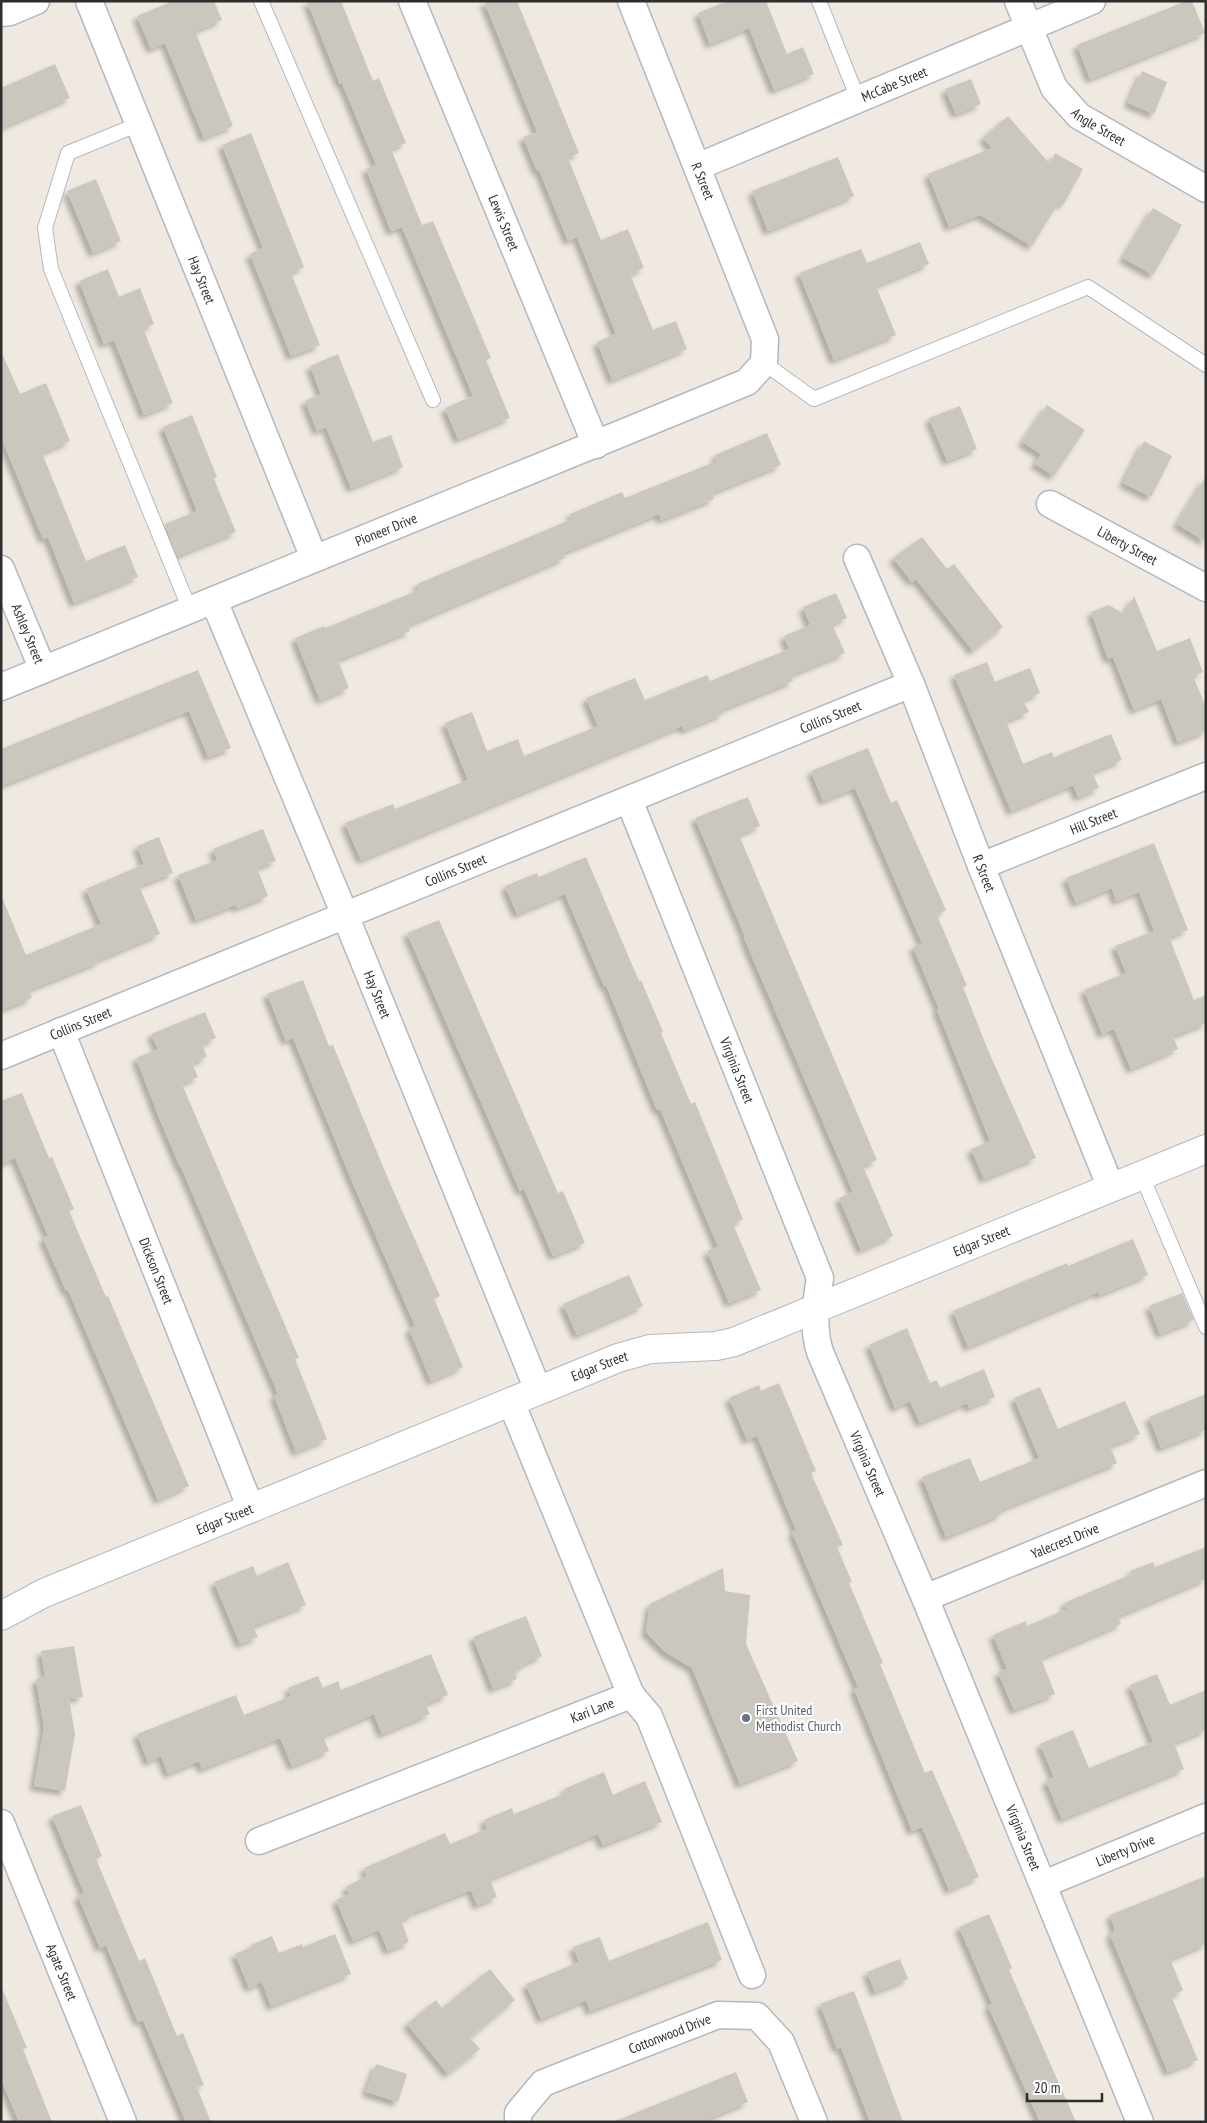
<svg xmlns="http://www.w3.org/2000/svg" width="1207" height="2123" font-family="'PT Sans Narrow',sans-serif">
  <defs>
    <filter id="shadow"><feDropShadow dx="-4.5" dy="4.5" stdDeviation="2.5" flood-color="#0004"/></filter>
  </defs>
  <rect width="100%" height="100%" fill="#efe9e1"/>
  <path fill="#cbc7bf" filter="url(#shadow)" d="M173,1H214L222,20L195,31L233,126L204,138L165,43L151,49L137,16Z
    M307,1H341L373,81L379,78L406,143L391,149L422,225L433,221L491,358L486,360L510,418L458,439L445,408L473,396L402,227L391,231L366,169L376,165L342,83L340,84Z
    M484,1H517L579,153L568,158L601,240L628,229L644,268L630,274L653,330L676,321L687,349L612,380L597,342L616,334L577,237L568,241L539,170L537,171L523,137L537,132Z
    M727,1H766L787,54L803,47L814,74L774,90L749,28L710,44L698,13Z
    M1186,1H1192L1205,33L1090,79L1077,45Z
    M55,64L70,98L1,128V88Z
    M1142,71L1167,82L1154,114L1128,103Z
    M971,79L981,104L956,114L945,89Z
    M1008,116L1050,164L1055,153L1083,169L1063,205L1059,202L1032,246L980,215L949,227L928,174L992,148L983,138Z
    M251,133L304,267L291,273L320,345L291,356L250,254L263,248L222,145Z
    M838,157L854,196L768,231L752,191Z
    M96,179L121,241L93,253L67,191Z
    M1153,208L1182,225L1153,275L1123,258Z
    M920,242L929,264L876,286L896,335L834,360L799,273L861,249L867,263Z
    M108,269L119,297L140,288L154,324L143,328L173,403L144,415L114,340L104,344L79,281Z
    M1,351L20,394L46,383L70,441L42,453L86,561L125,545L138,577L74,603L48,537L43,539L1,437Z
    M338,354L373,442L391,435L403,467L351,488L326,427L317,431L305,401L321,394L310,366Z
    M1047,405L1085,430L1054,476L1035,464L1041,454L1022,442Z
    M960,406L977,449L947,461L929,418Z
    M192,415L217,477L214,479L236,532L177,556L165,524L197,511L163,427Z
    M767,433L781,465L712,493L714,499L661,520L659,514L563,553L565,558L408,625L410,631L338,660L349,688L320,700L295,638L324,626L325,628L419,590L417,584L572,519L570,514L622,492L625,498L717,461L715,455Z
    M1144,441L1172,456L1151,497L1123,483Z
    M1206,476V542L1177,524Z
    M922,537L947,569L954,564L1003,627L973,651L916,579L912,582L893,558Z
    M836,593L847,618L832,624L845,653L791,675L793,681L721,710L723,714L684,730L682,726L361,860L345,823L393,804L395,809L468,780L445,723L472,712L487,751L518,739L524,756L598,726L586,698L635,678L645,700L707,675L710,681L789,649L784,636L810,625L803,607Z
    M1134,596L1157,651L1190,638L1203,672L1193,676L1206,707V731L1178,742L1161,699L1134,710L1113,657L1108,659L1091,612L1109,605L1124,614Z
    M987,662L995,682L1030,668L1040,693L1023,700L1029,712L1006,721L1023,764L1052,752L1054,757L1111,734L1122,760L1092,772L1099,788L1078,797L1073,785L1011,811L954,675Z
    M198,670L231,748L208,757L189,711L1,786V749Z
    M868,748L891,803L897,800L946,910L937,915L967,986L963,987L988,1050L1036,1158L984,1179L971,1149L990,1141L937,1010L939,1009L913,947L922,943L855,788L823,801L811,771Z
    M748,797L760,826L739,835L877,1160L863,1166L893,1236L861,1250L839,1198L853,1192L744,938L745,937L695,818Z
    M263,829L276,861L257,868L268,896L237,908L235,905L196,920L178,875L217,860L213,849Z
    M159,837L173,873L139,886L160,934L98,960L99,962L29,990L32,998L1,1010V895L26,955L101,924L86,889L144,864L137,846Z
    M1154,843L1188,930L1169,937L1194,1000L1206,995V1023L1173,1036L1178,1049L1131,1069L1114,1029L1102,1034L1084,990L1126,973L1115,946L1154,931L1139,892L1116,901L1112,888L1076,903L1066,878Z
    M586,857L639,981L641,980L663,1032L661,1033L691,1104L695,1102L743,1219L733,1224L761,1290L729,1303L707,1251L718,1247L660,1109L657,1110L606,985L604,986L565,894L517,914L505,886L537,873L539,877Z
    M439,920L558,1193L563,1191L585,1243L553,1256L524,1189L520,1191L407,933Z
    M303,980L329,1046L333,1045L389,1181L440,1296L434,1299L463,1367L431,1381L409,1329L415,1326L351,1179L293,1038L286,1041L267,994Z
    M205,1012L216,1038L202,1044L207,1057L192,1063L198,1077L182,1084L299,1358L295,1359L327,1439L296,1452L274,1396L278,1394L181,1167H180L158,1115L136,1058L158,1049L151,1034Z
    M22,1093L49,1158L52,1157L74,1209L69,1211L106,1297L108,1296L189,1486L158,1500L68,1290L66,1291L43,1238L48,1236L15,1158L1,1164V1101Z
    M1133,1239L1148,1275L1099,1295L1098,1292L968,1347L953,1311L1067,1263L1068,1266Z
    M629,1275L643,1306L577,1335L563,1304Z
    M1182,1293L1194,1320L1160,1334L1149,1306Z
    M907,1328L930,1383L937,1380L940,1388L984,1369L995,1397L969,1408L967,1403L920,1423L910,1401L895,1408L869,1345Z
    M779,1383L816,1471L811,1473L843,1545L837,1547L852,1582L849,1583L883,1663L880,1664L925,1773L932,1770L979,1877L949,1890L922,1827L912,1831L854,1689L858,1687L792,1532L796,1530L757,1436L747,1440L729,1398L759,1385L761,1391Z
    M1040,1387L1058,1429L1125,1401L1140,1434L1110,1446L1117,1463L1000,1510L1002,1514L946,1537L922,1477L970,1458L980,1482L1039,1458L1014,1398Z
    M1206,1394V1430L1161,1448L1149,1417Z
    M1206,1547V1579L1118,1616L1121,1624L1041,1658L1055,1694L1014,1710L998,1672L1007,1669L993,1635L1026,1621L1027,1626L1067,1609L1064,1603L1132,1574L1130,1571L1153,1562L1155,1567Z
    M288,1562L306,1605L253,1626L258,1637L240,1644L214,1582L253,1566L257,1576Z
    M723,1568L725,1591L750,1595L746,1644L798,1761L740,1784L692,1668L665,1652L646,1632L650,1604Z
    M526,1616L542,1656L521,1665L522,1669L514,1672L517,1679L493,1689L473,1637Z
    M74,1646L83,1697L69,1699L75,1734L65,1791L34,1786L44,1727L36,1679L45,1677L41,1651Z
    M431,1654L448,1695L425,1704L430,1714L382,1734L374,1714L323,1736L329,1751L292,1766L280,1738L202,1769L199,1761L168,1774L161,1756L148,1762L137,1734L236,1695L244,1715L291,1696L288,1688L318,1676L323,1688L338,1681L341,1690Z
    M1157,1674L1170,1705L1206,1690V1730L1174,1743L1184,1769L1062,1819L1046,1781L1054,1777L1040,1744L1073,1730L1089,1768L1153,1742L1130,1685Z
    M604,1772L613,1795L645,1781L662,1822L603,1845L598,1834L490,1879L497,1897L477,1905L471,1890L412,1913L413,1915L401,1920L409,1942L388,1951L379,1930L353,1941L336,1900L349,1894L346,1887L367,1876L364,1868L445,1833L450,1844L487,1829L484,1820L512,1808L514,1814L566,1793L564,1789Z
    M81,1805L102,1856L96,1859L139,1961L145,1958L177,2036L183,2033L204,2085L197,2088L211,2122H186L143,2020L138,2022L106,1945L100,1948L78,1896L84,1893L52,1816Z
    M1206,1876V1944L1170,1959L1183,1990L1171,1996L1198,2060L1168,2072L1110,1935L1115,1930L1110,1915Z
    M989,1914L1012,1968L1009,1970L1076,2122H1040L988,2006L992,2004L959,1927Z
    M708,1922L722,1960L590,2011L586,2000L541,2019L526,1984L579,1962L573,1947L600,1937L609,1961Z
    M335,1934L351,1974L271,2006L262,1982L249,1988L235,1954L252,1947L251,1945L272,1936L279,1953L302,1944L303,1947Z
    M900,1959L908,1979L875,1992L867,1972Z
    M490,1969L515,2000L470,2038L480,2049L448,2074L407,2024L436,2000L442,2008Z
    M1,1986L27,2048L23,2049L52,2122H19L1,2079Z
    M854,1991L871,2036L903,2122H870L841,2047L837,2049L820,2004Z
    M376,2064L407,2074L398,2102L366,2092Z
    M736,2072L748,2102L700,2122H613Z"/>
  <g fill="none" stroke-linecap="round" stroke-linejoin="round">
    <g stroke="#b4b7c1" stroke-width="16">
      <path id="service" d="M261,1L433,400
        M819,1L858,99
        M139,124L68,153L45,228L51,269L190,610
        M764,363L814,399L1088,287L1206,365
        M1142,1176L1206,1327"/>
    </g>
    <g stroke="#b4b7c1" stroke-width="29">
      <g id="minor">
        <path id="s1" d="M89,1L314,558"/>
        <path id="s2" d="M412,1L596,445"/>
        <path id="s3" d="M1018,1L1054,88L1079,116L1206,189"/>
        <path d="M1,13L10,12L36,1"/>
        <path id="s4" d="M697,167L1092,1"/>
        <path id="s5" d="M1050,504L1206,588"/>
        <path id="s6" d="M857,558L911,684L981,866L1111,1188"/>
        <path id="s7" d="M1,569L43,670"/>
        <path id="s8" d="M214,601L345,915L538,1390"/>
        <path id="s9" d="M1,687L747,382L764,363L765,339L631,1"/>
        <path id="s10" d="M629,800L820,1278C816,1302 812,1328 820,1352L925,1598L1140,2122"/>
        <path id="s11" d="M981,866L1206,776"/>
        <path id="s12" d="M61,1031L251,1509"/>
        <path id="s13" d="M1,1056L911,684"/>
        <path id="s14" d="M925,1598L1206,1483"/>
        <path d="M631,1695L649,1716L752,1975"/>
        <path id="s15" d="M1,1823L123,2122"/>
        <path id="s16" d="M259,1841L631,1695L511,1402"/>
        <path id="s17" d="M1044,1884L1206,1817"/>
        <path id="s18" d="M518,2122V2113L543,2083L718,2015L757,2016L781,2042L814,2122"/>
      </g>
    </g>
    <g stroke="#b4b7c1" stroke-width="30">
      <g id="tertiary">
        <path id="s19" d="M1,1616L44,1593L618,1358L650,1349L716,1346L734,1342L1206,1149"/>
      </g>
    </g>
    <use href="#service" stroke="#fff" stroke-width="14"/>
    <use href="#minor" stroke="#fff" stroke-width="26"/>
    <use href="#tertiary" stroke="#fff" stroke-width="28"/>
  </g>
  <circle fill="#6b7280" stroke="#fff" stroke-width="2" cx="746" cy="1718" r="5"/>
  <g text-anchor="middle" stroke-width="4" stroke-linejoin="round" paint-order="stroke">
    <g font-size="14" fill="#2e2e2e" stroke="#fff">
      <text dy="5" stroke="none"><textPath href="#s4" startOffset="214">McCabe Street</textPath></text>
      <text dy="5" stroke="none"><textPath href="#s3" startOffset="154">Angle Street</textPath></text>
      <text transform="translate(703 181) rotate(68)" y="5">R Street</text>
      <text dy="5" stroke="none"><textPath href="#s2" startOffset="240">Lewis Street</textPath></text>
      <text dy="5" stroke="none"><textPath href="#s1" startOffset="301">Hay Street</textPath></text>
      <text dy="5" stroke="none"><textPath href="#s9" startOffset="416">Pioneer Drive</textPath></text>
      <text dy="5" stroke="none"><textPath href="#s5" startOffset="88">Liberty Street</textPath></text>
      <text dy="5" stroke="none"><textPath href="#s7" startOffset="70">Ashley Street</textPath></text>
      <text dy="5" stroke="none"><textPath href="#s13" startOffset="896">Collins Street</textPath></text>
      <text dy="5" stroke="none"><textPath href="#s11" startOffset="121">Hill Street</textPath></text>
      <text dy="5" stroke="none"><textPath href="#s13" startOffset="491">Collins Street</textPath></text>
      <text dy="5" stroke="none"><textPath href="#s6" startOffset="340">R Street</textPath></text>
      <text dy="5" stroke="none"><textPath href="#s8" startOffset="426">Hay Street</textPath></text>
      <text dy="5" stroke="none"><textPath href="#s13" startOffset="86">Collins Street</textPath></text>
      <text dy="5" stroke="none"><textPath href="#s10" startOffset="291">Virginia Street</textPath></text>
      <text dy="5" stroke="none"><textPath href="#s19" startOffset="1054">Edgar Street</textPath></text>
      <text dy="5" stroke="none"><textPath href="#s12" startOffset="258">Dickson Street</textPath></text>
      <text dy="5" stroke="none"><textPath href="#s19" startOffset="649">Edgar Street</textPath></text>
      <text dy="5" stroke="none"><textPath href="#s10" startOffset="711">Virginia Street</textPath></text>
      <text dy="5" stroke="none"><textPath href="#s19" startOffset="244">Edgar Street</textPath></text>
      <text dy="5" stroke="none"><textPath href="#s14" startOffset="151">Yalecrest Drive</textPath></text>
      <text dy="5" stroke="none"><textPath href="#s16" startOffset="358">Kari Lane</textPath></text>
      <text dy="5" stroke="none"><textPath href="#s10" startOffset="1116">Virginia Street</textPath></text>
      <text dy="5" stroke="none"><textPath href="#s17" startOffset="88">Liberty Drive</textPath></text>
      <text dy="5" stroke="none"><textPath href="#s15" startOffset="161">Agate Street</textPath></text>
      <text dy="5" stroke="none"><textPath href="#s18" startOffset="184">Cottonwood Drive</textPath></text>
    </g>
    <g font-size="14" fill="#5b616d" stroke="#fff" text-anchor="start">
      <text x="756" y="1715">First United<tspan x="756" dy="16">Methodist Church</tspan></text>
    </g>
  </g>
  <rect width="1207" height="2123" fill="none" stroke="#2e2e2e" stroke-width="5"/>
  <path d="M1027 2093v8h75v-8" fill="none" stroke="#2e2e2e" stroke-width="2.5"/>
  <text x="1034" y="2093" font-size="15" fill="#2e2e2e" stroke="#ffffff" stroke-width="4" paint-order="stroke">20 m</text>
</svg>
